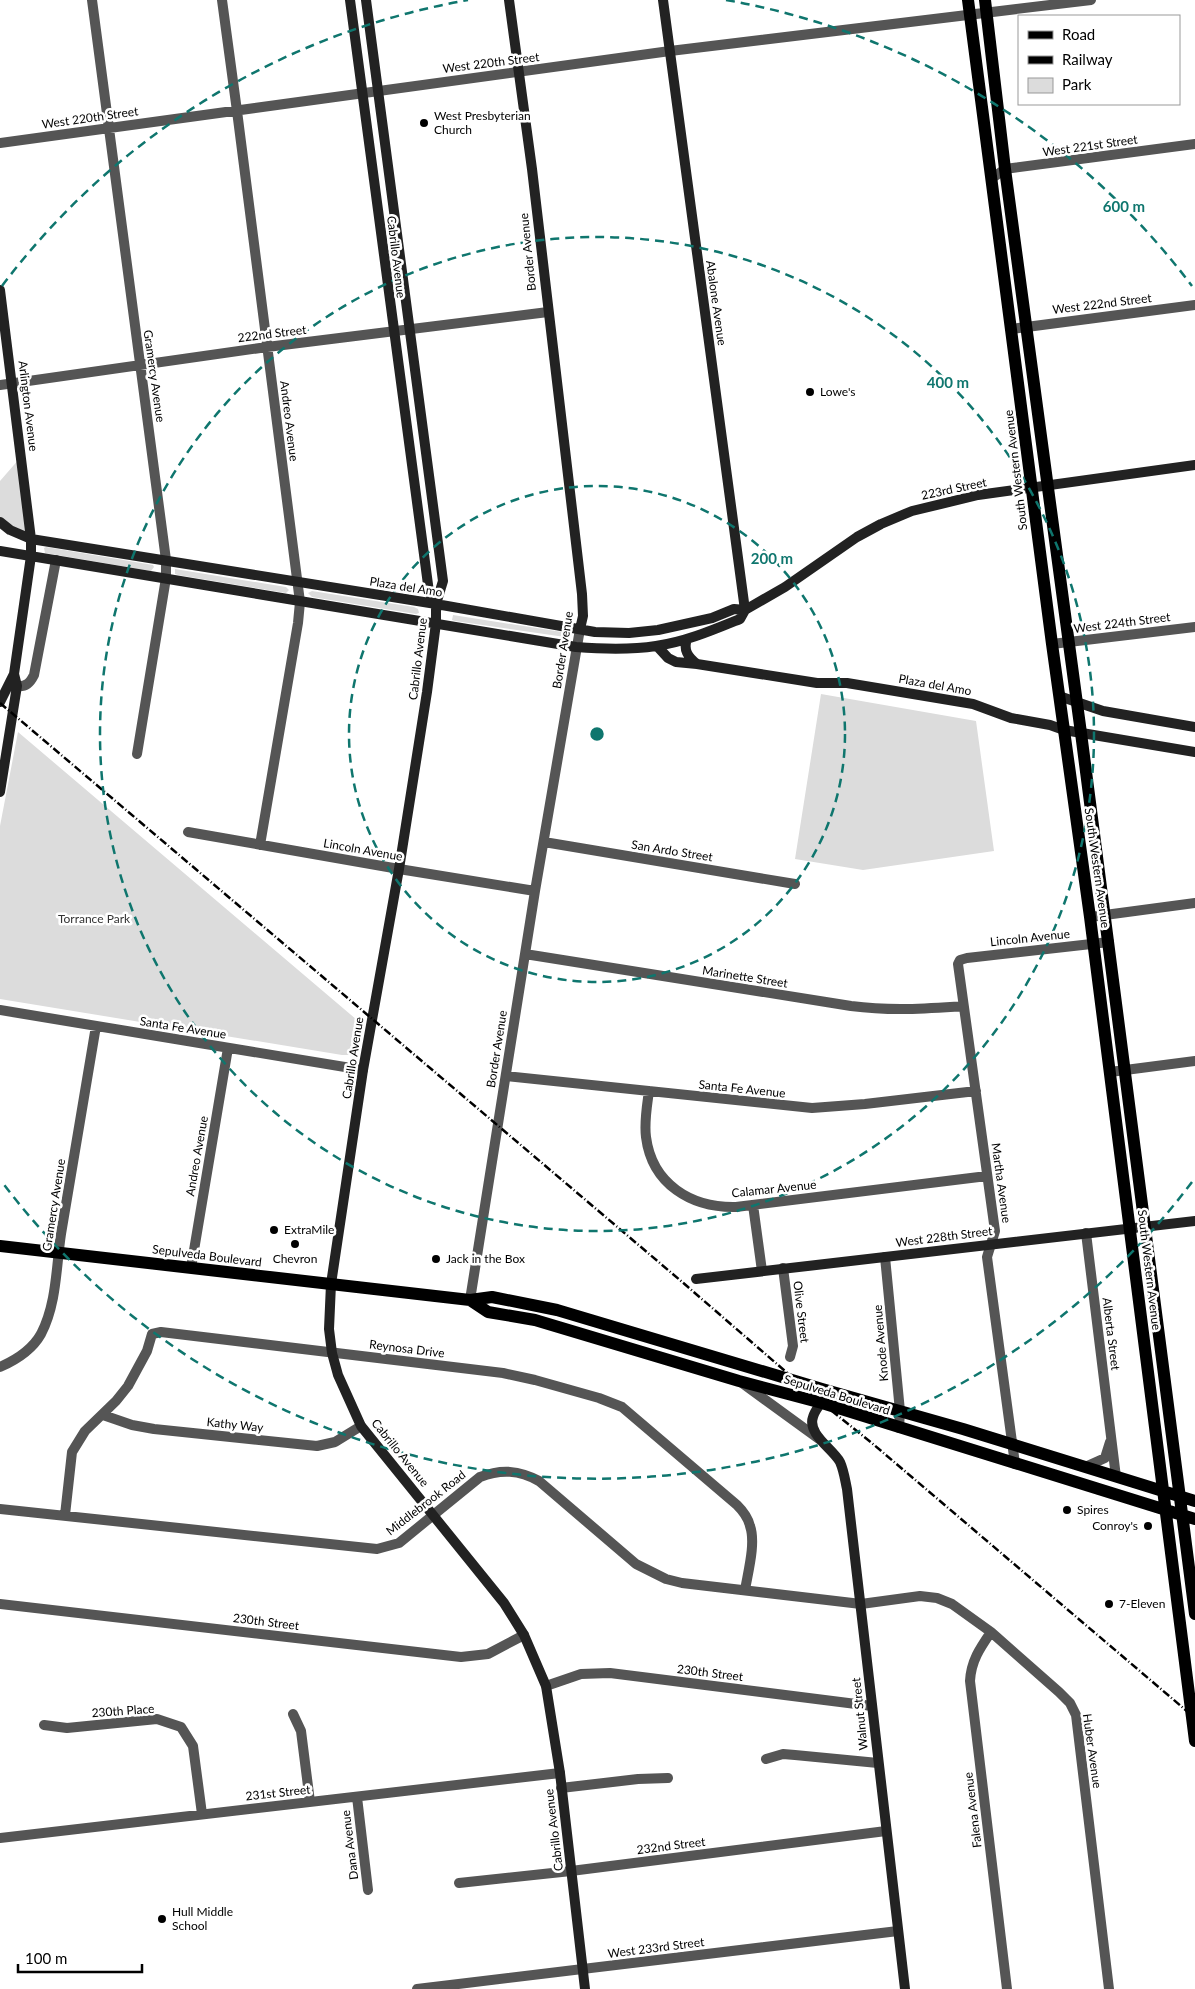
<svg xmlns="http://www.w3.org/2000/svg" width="1195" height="1989" font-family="Lato,sans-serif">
  <rect width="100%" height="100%" fill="#fff"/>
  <path fill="#dcdcdc" d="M20,458L30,538L0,520V481Z
    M46,547L153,565L154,567L151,571L45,553L44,548Z
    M175,569L286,587L289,590L286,593L178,575L175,574Z
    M312,591L414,607L418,609L419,613L416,614L312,597L308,593Z
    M453,615L562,632L565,635V637L455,621L452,620Z
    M821,694L976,721L994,851L863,870L795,859Z
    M18,732L357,1020L350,1055H342L0,999V826Z"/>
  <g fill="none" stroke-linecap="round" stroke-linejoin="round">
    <path stroke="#555" stroke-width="10" d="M92,0L166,560V578L137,754
      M222,0L237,111L300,602L298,623L260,845
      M0,143L670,51L1091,0
      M991,179L1005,169L1195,144
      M1011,329L1195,305
      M0,385L267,347L548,312
      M1052,644L1195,627
      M17,686C26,687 30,683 34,675L56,560
      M188,832L399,869L535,891
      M544,842L795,884
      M1090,917L1195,903
      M525,954L851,1006C890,1011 924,1009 963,1006
      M0,1010L363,1070
      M1110,1072L1195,1061
      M506,1076L812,1108L865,1104L976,1091
      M649,1091C647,1106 644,1122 646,1137C652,1184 691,1208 736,1207L987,1176
      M753,1205L762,1271
      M1086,1233L1116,1477
      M885,1257L900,1411L899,1428
      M191,1268L228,1048
      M783,1268L793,1346L790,1357
      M470,1300L535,891L580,629
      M0,1367C16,1360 32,1350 41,1334C57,1303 56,1267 61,1234C73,1164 85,1095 96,1026
      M742,1383L819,1439
      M103,1415L132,1425L154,1429L317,1446L335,1442L361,1426
      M1015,1464L987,1257L995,1231L958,964L960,960L967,958L1109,942
      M1085,1467L1105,1458L1110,1442
      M0,1509L377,1549L399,1543L480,1477C501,1469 519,1470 539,1481L636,1564L666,1579L682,1583L861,1604L920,1596L937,1598L952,1604L991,1632L1059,1692L1070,1703L1076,1715L1109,1989
      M65,1515L72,1452L85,1431L116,1401L128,1386L147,1351L152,1334L161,1332L503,1373L535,1380L599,1398L622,1407L737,1505C743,1511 748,1517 750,1526C756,1543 748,1572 745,1590
      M0,1604L461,1657L488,1654L524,1635
      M991,1632C980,1648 971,1661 970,1681L1007,1989
      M546,1686L581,1674L610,1673L872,1706
      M293,1714L301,1731L310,1802
      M44,1725L67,1728L157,1719L181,1727L193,1746L202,1814
      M766,1759L783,1754L795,1755L878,1763
      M561,1788L638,1779L668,1778
      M357,1797L368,1890
      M0,1838L560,1773
      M459,1883L571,1871L886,1831
      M417,1989L898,1931"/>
    <path stroke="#222" stroke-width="10" d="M350,0L429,592L436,604
      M366,0L443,581L436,604V623L427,692L399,869L363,1070L331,1284L329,1329L332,1353L338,1375L361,1426L504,1603L524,1635L546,1686L560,1773L585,1989
      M509,0L532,169L582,594L583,616L580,629
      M663,0L745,610
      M0,290L31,539V556L14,674L0,702
      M0,522L10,530L31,539L436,604L595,632L629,633L658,630L712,618L734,609L745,610
      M0,551L576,647C602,649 630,650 656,646C685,642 713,630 740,619L745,610
      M745,610L785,587L857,537L881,524L912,511L978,495L1195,465
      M687,639C683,650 688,657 697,664
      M657,646L668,658L676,662L697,664L817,683H847L973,704L1011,718L1050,725L1064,730L1195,752
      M1059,696L1103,711L1195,727
      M0,792L17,686L14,674
      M696,1279L1195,1221
      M824,1396C822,1404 815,1409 813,1417C807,1434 833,1449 840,1462C844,1471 845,1480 847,1489L905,1989"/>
    <path stroke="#000" stroke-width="12" d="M968,0L1052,644L1090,917L1195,1741
      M985,0L1005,169L1081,733L1195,1614
      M0,1246L470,1300L492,1297L557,1310L822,1389L963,1429L1195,1501
      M470,1300L488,1312L535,1320L739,1381L822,1403L1195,1519"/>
    <path stroke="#000" stroke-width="2.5" stroke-dasharray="8 2.5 1 2.5" stroke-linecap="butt" d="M0,703L681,1281L822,1403L873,1444L1195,1718"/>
  </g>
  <g fill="none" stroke="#0f766e" stroke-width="2.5" stroke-dasharray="9 6">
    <circle cx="597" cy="734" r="248"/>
    <circle cx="597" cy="734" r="497"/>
    <path d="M1192 1182A745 745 0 0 1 2 1182M2 286A745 745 0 0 1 468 0M726 0A745 745 0 0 1 1192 286"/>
  </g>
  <g fill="#000" stroke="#fff" stroke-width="2">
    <circle cx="424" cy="123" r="5"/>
    <circle cx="810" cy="392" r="5"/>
    <circle cx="274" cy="1230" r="5"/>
    <circle cx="295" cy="1244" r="5"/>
    <circle cx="436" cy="1259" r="5"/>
    <circle cx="1067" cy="1510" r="5"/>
    <circle cx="1148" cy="1526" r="5"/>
    <circle cx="1109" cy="1604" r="5"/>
    <circle cx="162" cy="1919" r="5"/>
  </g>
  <g text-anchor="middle" stroke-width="5" stroke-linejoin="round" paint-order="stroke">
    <g font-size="12" fill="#000" stroke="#fff">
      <text transform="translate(491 63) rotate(-7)" y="4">West 220th Street</text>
      <text transform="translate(90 118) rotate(-8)" y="4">West 220th Street</text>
      <text transform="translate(1090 146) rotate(-8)" y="4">West 221st Street</text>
      <text transform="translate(528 252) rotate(-96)" y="4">Border Avenue</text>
      <text transform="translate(396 257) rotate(83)" y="4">Cabrillo Avenue</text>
      <text transform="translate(716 303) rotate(82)" y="4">Abalone Avenue</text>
      <text transform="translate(1102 304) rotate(-7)" y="4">West 222nd Street</text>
      <text transform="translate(272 334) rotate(-7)" y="4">222nd Street</text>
      <text transform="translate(154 376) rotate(82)" y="4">Gramercy Avenue</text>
      <text transform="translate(28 406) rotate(83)" y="4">Arlington Avenue</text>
      <text transform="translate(289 421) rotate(83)" y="4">Andreo Avenue</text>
      <text transform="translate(1016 470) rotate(-97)" y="4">South Western Avenue</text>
      <text transform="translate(954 489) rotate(-12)" y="4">223rd Street</text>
      <text transform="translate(406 587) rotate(9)" y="4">Plaza del Amo</text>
      <text transform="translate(1122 623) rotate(-7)" y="4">West 224th Street</text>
      <text transform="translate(563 650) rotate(-81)" y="4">Border Avenue</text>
      <text transform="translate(418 659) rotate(-83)" y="4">Cabrillo Avenue</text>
      <text transform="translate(935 685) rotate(10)" y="4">Plaza del Amo</text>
      <text transform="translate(363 850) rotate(10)" y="4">Lincoln Avenue</text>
      <text transform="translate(672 851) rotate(9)" y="4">San Ardo Street</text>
      <text transform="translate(1097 868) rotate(82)" y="4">South Western Avenue</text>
      <text transform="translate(1030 938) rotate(-6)" y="4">Lincoln Avenue</text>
      <text transform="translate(745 977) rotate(9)" y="4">Marinette Street</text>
      <text transform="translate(183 1028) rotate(9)" y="4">Santa Fe Avenue</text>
      <text transform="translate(497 1049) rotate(-81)" y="4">Border Avenue</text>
      <text transform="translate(353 1058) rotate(-81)" y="4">Cabrillo Avenue</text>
      <text transform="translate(742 1089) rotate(6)" y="4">Santa Fe Avenue</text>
      <text transform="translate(197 1156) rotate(-80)" y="4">Andreo Avenue</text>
      <text transform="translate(1001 1183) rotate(82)" y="4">Martha Avenue</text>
      <text transform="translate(774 1189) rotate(-6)" y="4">Calamar Avenue</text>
      <text transform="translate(54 1205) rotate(-81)" y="4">Gramercy Avenue</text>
      <text transform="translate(944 1237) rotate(-7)" y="4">West 228th Street</text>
      <text transform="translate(207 1256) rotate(7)" y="4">Sepulveda Boulevard</text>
      <text transform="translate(1149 1270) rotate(83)" y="4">South Western Avenue</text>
      <text transform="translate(801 1312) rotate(83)" y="4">Olive Street</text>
      <text transform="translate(1111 1334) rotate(83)" y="4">Alberta Street</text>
      <text transform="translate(881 1343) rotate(-95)" y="4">Knode Avenue</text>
      <text transform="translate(407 1349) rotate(7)" y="4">Reynosa Drive</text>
      <text transform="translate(837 1395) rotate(17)" y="4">Sepulveda Boulevard</text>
      <text transform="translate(235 1425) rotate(6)" y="4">Kathy Way</text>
      <text transform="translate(400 1453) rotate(51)" y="4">Cabrillo Avenue</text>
      <text transform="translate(426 1503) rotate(-38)" y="4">Middlebrook Road</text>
      <text transform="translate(266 1622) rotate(7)" y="4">230th Street</text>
      <text transform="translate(710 1673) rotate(7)" y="4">230th Street</text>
      <text transform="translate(123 1711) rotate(-4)" y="4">230th Place</text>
      <text transform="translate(860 1714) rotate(-96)" y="4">Walnut Street</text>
      <text transform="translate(1092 1751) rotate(82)" y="4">Huber Avenue</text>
      <text transform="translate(278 1793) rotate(-6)" y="4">231st Street</text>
      <text transform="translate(973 1810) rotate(-97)" y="4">Falena Avenue</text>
      <text transform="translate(554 1830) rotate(-97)" y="4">Cabrillo Avenue</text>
      <text transform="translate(350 1845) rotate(-97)" y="4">Dana Avenue</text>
      <text transform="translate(671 1846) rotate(-7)" y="4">232nd Street</text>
      <text transform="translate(656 1948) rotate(-7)" y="4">West 233rd Street</text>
    </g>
    <g font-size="12" fill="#000" stroke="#fff" text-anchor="start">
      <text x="434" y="120">West Presbyterian<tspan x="434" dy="14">Church</tspan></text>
      <text x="820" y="396">Lowe's</text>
      <text x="284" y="1234">ExtraMile</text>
      <text x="295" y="1263" text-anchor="middle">Chevron</text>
      <text x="446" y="1263">Jack in the Box</text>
      <text x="1077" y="1514">Spires</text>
      <text x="1138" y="1530" text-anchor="end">Conroy's</text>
      <text x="1119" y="1608">7-Eleven</text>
      <text x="172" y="1916">Hull Middle<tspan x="172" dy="14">School</tspan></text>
    </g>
    <g font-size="12" fill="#333" stroke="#fff">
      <text x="94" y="923">Torrance Park</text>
    </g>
  </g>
  <circle cx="597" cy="734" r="8" fill="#0f766e" stroke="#fff" stroke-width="2.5"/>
  <g font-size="15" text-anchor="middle" font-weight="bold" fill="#0f766e" stroke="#fff" stroke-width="5" stroke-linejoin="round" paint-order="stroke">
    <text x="1124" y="212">600 m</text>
    <text x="948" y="388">400 m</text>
    <text x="772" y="564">200 m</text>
  </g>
  <rect x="1018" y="15" width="162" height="90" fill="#ffffff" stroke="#999999"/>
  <rect x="1028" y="31" width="25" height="8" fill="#000000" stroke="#999999"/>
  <text x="1062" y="40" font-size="15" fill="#000000">Road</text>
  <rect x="1028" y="56" width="25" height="8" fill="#000000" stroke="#999999"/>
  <text x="1062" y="65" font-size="15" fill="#000000">Railway</text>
  <rect x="1028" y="78" width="25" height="15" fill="#dcdcdc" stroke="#999999"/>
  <text x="1062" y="90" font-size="15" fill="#000000">Park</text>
  <path d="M18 1964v8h124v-8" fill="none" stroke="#000000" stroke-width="2.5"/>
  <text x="25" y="1964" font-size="15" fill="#000000" stroke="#ffffff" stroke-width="4" paint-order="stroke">100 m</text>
</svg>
